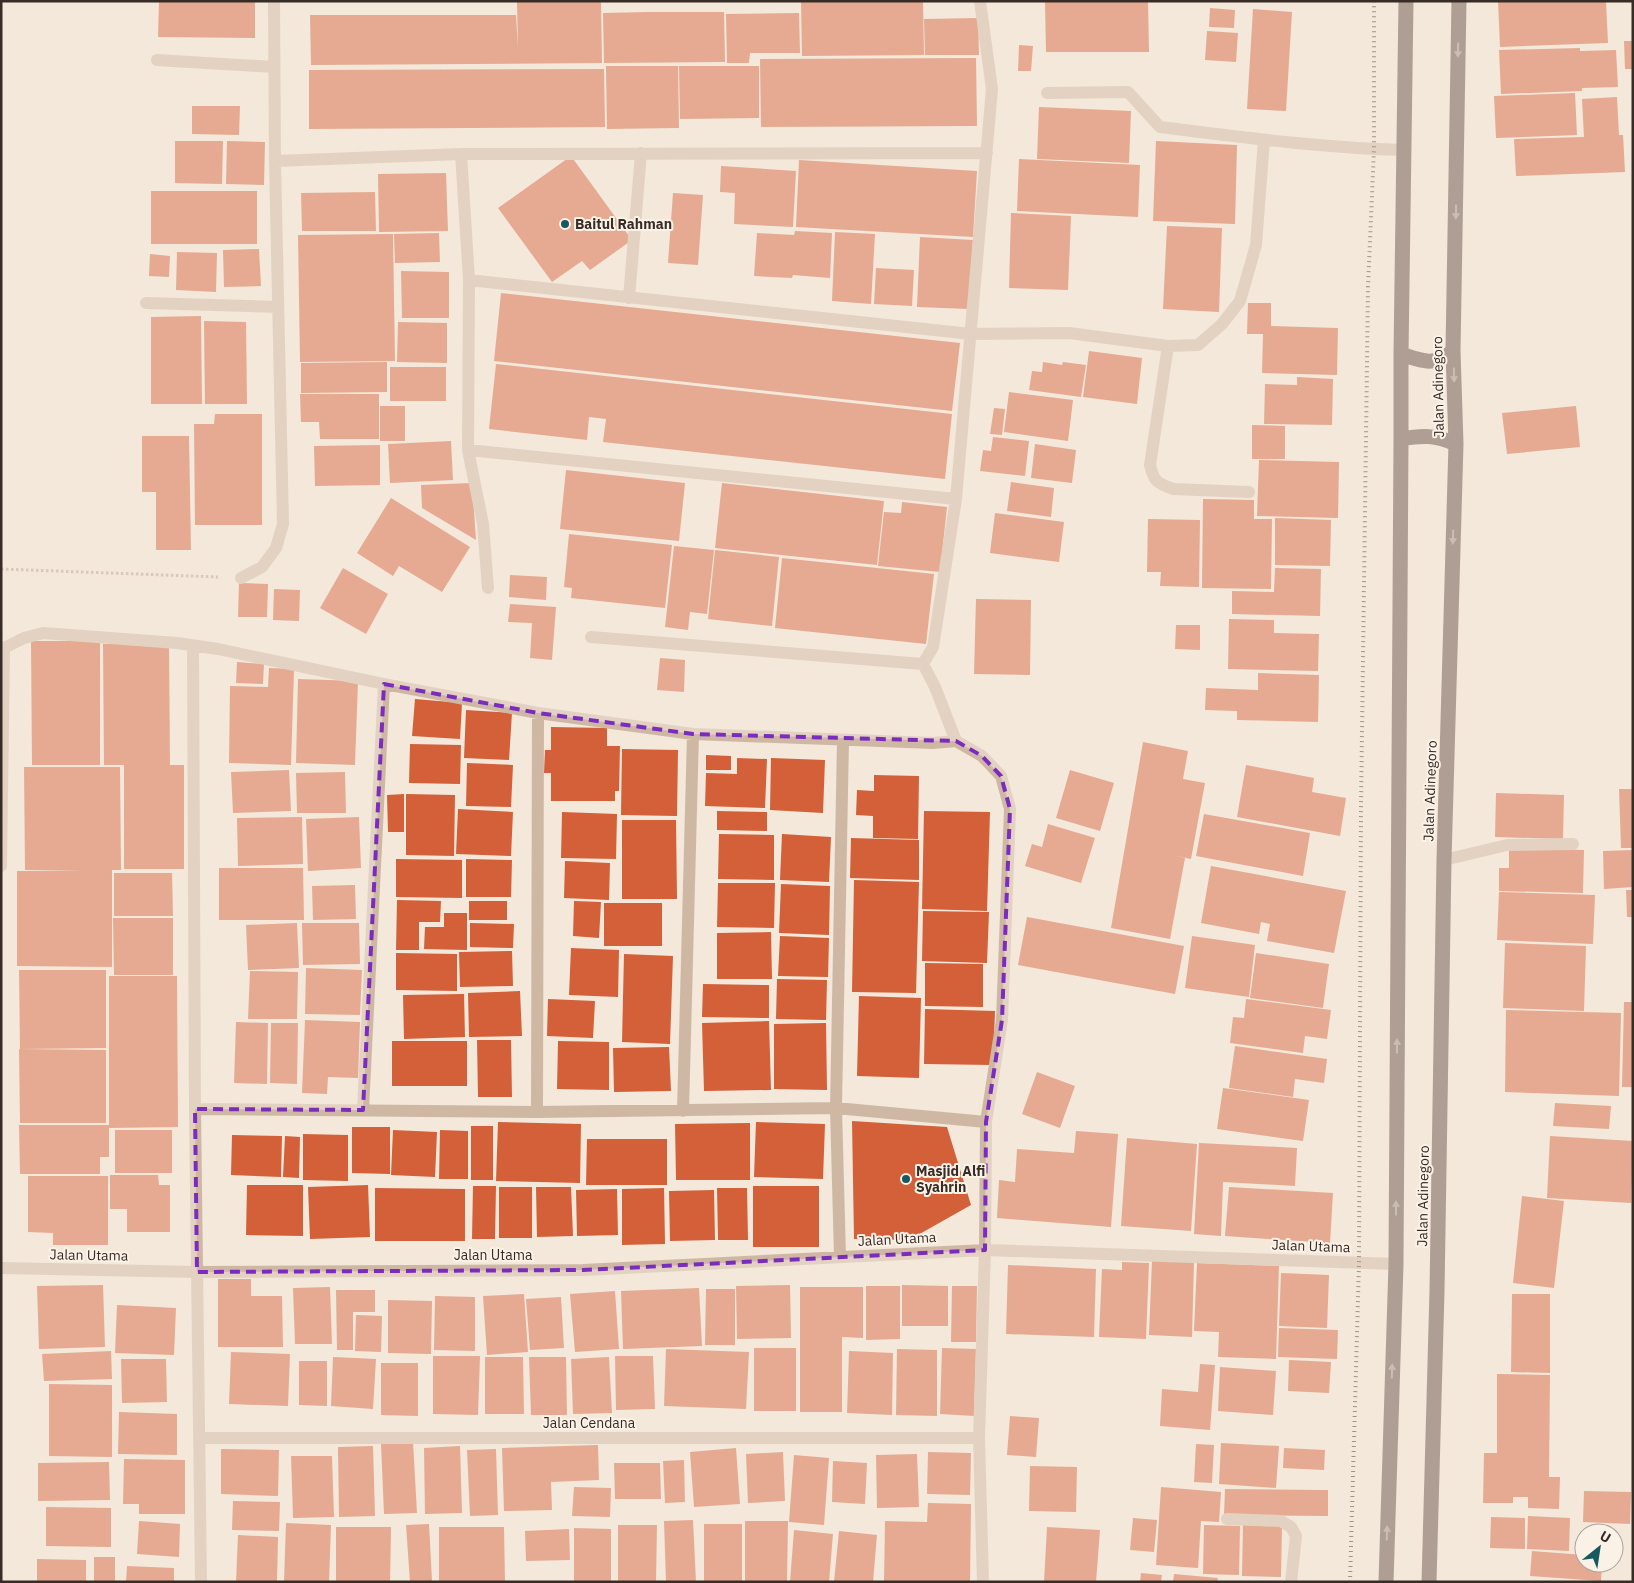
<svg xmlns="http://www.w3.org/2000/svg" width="1634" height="1583" font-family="'IBM Plex Sans',sans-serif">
  <rect width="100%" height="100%" fill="#f4e8da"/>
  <path fill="#d36039" d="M159,1H255V38L158,37Z
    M517,1H601L602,63L311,65L310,15H516L518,48Z
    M801,1H923L924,55L802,56Z
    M1045,1H1148L1149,52H1046Z
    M1498,1H1606L1608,43L1500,47Z
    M1210,8L1235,10L1234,28L1209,27Z
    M1253,9L1292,12L1286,111L1247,109Z
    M648,12H724L725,62L604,63L603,13Z
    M799,13L800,53H750L749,63H727L726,14Z
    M978,18L979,55H925L924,19Z
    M1207,31L1238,33L1236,62L1205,60Z
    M1624,41H1633V69H1625Z
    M1019,45L1033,46L1031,71H1018Z
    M1580,48V51L1616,50L1618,87L1582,88V91L1501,94L1499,50Z
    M976,58L977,126L761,127L760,59Z
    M606,66H678L679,128L607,129Z
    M679,66H759V118L680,119Z
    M604,69L605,127L309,129V70Z
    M1575,93L1577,135L1496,138L1494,96Z
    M1617,97L1619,135H1623L1625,172L1516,176L1514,139L1584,137L1582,99Z
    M192,106H240L239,135L192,134Z
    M1039,107L1131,111L1129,163L1037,159Z
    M175,141H223L222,184L175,183Z
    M227,141L265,142L264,185L226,184Z
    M1156,141L1237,145L1235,224L1153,221Z
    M571,156L632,240L590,270L582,261L552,282L498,208Z
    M1019,159L1140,165L1138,217L1017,211Z
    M799,160L977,171L973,237L796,227Z
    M721,166L796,171L793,227L734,224L735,193L720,192Z
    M446,173L448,231L379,232L378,174Z
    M151,191H257V244H151Z
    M375,192L376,231H302L301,193Z
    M673,193L703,195L698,265L668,263Z
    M1011,213L1071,216L1068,290L1009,288Z
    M1167,226L1222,228L1219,312L1163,309Z
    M795,231L832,233L830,278L793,275L792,278L754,276L757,233L794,235Z
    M835,232L875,234L871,304L832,301Z
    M439,233L440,262L395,263L394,234Z
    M393,234L395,361L300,362L298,235Z
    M920,237L973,240L969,309L917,307Z
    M259,249L261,286L224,287L223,250Z
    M177,252L217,253L216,292L176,290Z
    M150,254L170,256L169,277L149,276Z
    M876,268L914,270L912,306L874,304Z
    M401,271L449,272V318H402Z
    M501,293L960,343L952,411L494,361Z
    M1248,303H1271V326L1338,328L1337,375L1262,373L1263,334H1247Z
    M201,316L202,404H151V317Z
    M204,321L246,322L247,404H205Z
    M398,322L447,323V363L397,362Z
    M1089,351L1142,358L1137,404L1083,397Z
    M387,362V392L301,393V363Z
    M1043,362L1062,365L1063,362L1086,365L1081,397L1029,390L1032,371L1042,372Z
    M496,364L952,414L945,479L603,442L606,419L589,417L587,440L489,429Z
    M390,367H446V401H390Z
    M1297,377L1333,379L1332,425L1264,424L1265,384L1297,385Z
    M1009,392L1073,400L1068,441L1004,432Z
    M300,394H379V439H320L319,422H301Z
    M380,406H405V441H380Z
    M1576,406L1580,447L1507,454L1502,413Z
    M994,408L1005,409L1002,435L990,434Z
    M215,414H262V525H195L194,424H214Z
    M1252,425L1285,426V459H1252Z
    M142,436H189L191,550H156V492H142Z
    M993,437L1029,441L1025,476L980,471L983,450L991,451Z
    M451,441L453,480L390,483L388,444Z
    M1035,444L1076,450L1072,483L1031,478Z
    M380,445V485L315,486L314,446Z
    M1259,460L1339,462L1338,518L1257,516Z
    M566,470L685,483L679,541L560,529Z
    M1011,482L1054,488L1051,517L1007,511Z
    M472,483L476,540L422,508L421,485Z
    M722,483L884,501L877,565L715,548Z
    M391,498L470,547L442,592L399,566L393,576L357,553Z
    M1203,499L1254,500V519H1272L1271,589L1202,588Z
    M902,502L947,507L940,572L878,566L884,512L901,513Z
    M995,513L1064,522L1059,562L990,553Z
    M1275,518L1331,520L1330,566L1275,565Z
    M1148,519L1200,520L1199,587L1160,586L1161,572H1147Z
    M569,534L672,545L665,608L571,598L572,588L564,587Z
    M674,546L714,550L707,614L690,612L688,630L665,627Z
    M715,550L779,557L772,626L708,619Z
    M782,558L934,574L926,644L775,628Z
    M343,568L388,594L366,634L320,608Z
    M1275,568L1321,569L1320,616L1232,614V591L1274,592Z
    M510,575L547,577L546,600L509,597Z
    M239,583L268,584L267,617H238Z
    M274,589L300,590L299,621L273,620Z
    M976,599L1031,600L1030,675L974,674Z
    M510,604L556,607L552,660L530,658L532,623L508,622Z
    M1229,619L1274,620V633L1319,634L1318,671L1228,669Z
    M1176,625H1200V650L1175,649Z
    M31,641H100V765H32Z
    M103,644H169L170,765H184V869H124V765H104Z
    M660,658L685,660L684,692L657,690Z
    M237,662L264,664L263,684L236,683Z
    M269,668L294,669L291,765L229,763L230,686L268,687Z
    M1258,673L1319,675L1318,722L1237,720V711L1205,710L1206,688L1258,690Z
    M298,679L358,681L355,765L296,763Z
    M415,699L462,703L460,739L412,736Z
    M466,710L512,713L509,760L464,758Z
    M551,727L607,728V746H620L619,791H615V801H551V773H544L545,750H551Z
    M1143,742L1188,751L1183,779L1205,783L1191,859L1172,855L1185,858L1170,939L1111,928Z
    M410,744L461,745L460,784L409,783Z
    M622,749L678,750L677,816L621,815Z
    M706,755L731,756V770H706Z
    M737,758L767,759L765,808L705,806L706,773L737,774Z
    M771,758L825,760L823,813L770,810Z
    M467,763L513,765L511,807L466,806Z
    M1246,765L1314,778L1312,792L1346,798L1340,836L1237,817Z
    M24,767H120L121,870H112V967L17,966V871H85L25,870Z
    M289,770L291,811L233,813L231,772Z
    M1070,770L1114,783L1100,831L1056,818Z
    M345,772L346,813H297L296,773Z
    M874,775L919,776L918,839L873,838V816L856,815L857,790L874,791Z
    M1619,789H1633V848H1621Z
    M1496,793L1564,795L1563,839L1495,837Z
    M404,794V832H388L387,795Z
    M406,794L455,795L454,856L406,855Z
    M458,809L513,812L511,856L456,854Z
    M717,811L767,812V831L717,830Z
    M924,811L990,812L987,911L922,909Z
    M562,812L617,814L616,859L561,858Z
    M1204,814L1310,833L1303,876L1196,856Z
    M302,817L303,864L238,866L237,818Z
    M359,817L361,868L308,871L306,819Z
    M622,820H676L677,899H622Z
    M1048,824L1095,838L1081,883L1025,866L1032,844L1042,847Z
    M719,834L774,835V880L718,879Z
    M782,834L831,837L829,882L780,880Z
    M851,838L919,840V880L850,878Z
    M1509,848L1584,850L1583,893L1499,891V868H1509Z
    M1633,850V887L1604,889L1603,851Z
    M396,859L462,860V898L396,897Z
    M466,859L512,860L511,897H466Z
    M565,861L610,863L609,900L564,898Z
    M1211,866L1346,891L1334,953L1267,941L1270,924L1261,922L1259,934L1201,923Z
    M219,868H303L304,920H219Z
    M114,873H172L173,916H114Z
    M854,880L919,882L916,993L852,992Z
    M718,883H775L774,928L717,927Z
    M781,884L830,886L829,935L779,933Z
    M355,885L356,919L313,920L312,886Z
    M1626,890H1633V917H1627Z
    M1499,892L1595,895L1593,944L1497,940Z
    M397,900L441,901L440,922H419V950H396Z
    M469,901H507V920H469Z
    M574,901L601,902L599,938L573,936Z
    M604,903H662V946H604Z
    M923,911L989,912L987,963L922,961Z
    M444,913H467V950L424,949L425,927H444Z
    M1027,917L1184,946L1175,994L1018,965Z
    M113,918H173V975H114Z
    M297,923L299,968L248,970L246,925Z
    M302,923H359L360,964L303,965Z
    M470,923L514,924L513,948L470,947Z
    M771,932L772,979H717V933Z
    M780,936L829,938L828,977L778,976Z
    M1192,936L1255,945L1249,997L1185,988Z
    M1505,943L1586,946L1584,1011L1503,1008Z
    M571,948L619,950L618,997L569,995Z
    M512,951L513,986L460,987L459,952Z
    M396,953L457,954V991L396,990Z
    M1256,953L1329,964L1323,1008L1250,998Z
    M624,954L673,956L670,1044L622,1042Z
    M925,963L983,964V1007L925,1006Z
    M306,968L362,970L360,1015L305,1014Z
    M19,970H106V1048L20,1049Z
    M250,971L298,972L297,1019H248Z
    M109,976H177L178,1127L109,1128V1157H100V1174H20L19,1125H109Z
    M777,979L827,980L826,1020L776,1019Z
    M703,984L769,985V1018L702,1017Z
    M520,991L522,1036L469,1037L468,993Z
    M464,994L465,1037L404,1039L403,995Z
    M859,996L921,998L919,1078L857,1076Z
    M548,999L595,1001L593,1038L547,1036Z
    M1246,999L1331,1010L1327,1039L1305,1036L1303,1053L1230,1043L1233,1017L1244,1018Z
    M1624,1002H1633V1087H1622Z
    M925,1009L995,1011L993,1065L924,1064Z
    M1506,1010L1621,1013L1619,1096L1505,1092Z
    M305,1020L360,1022L358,1078L328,1077L327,1094L302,1093Z
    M769,1021L771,1090L704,1091L702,1023Z
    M236,1022L268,1023L267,1084L234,1083Z
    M271,1023H298L297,1084L270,1083Z
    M826,1023L827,1090L774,1089V1024Z
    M477,1040H511L512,1097H478Z
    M392,1041H467V1086H392Z
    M558,1041L609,1042V1090L557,1089Z
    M1235,1046L1327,1059L1324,1083L1295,1079L1293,1097L1229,1088Z
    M669,1047L671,1091L614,1092L613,1048Z
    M19,1049L106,1050V1123H20Z
    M1037,1072L1075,1086L1060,1128L1022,1114Z
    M1223,1088L1309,1100L1303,1141L1217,1129Z
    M1555,1103L1611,1106L1609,1129L1553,1126Z
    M852,1121L947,1127L971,1205L909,1240L854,1239Z
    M498,1122L581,1124L580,1183L496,1181Z
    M756,1122L825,1124L823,1179L754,1177Z
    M750,1123V1180H676L675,1124Z
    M471,1126H493V1180H471Z
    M352,1127H390V1174L352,1173Z
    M115,1130H172V1173H115Z
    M393,1130L437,1132L435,1177L391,1175Z
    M440,1130L468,1131V1179H439Z
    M1076,1131L1118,1134L1111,1227L997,1218L999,1180L1015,1182L1017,1149L1074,1153Z
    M303,1134L348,1135V1181L303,1180Z
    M232,1135L282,1136L281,1177L231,1175Z
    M285,1136L300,1137L299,1178L283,1177Z
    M1550,1136L1633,1141L1631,1203L1547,1198Z
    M1127,1138L1197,1144L1191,1231L1121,1226Z
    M587,1139H667V1185H586Z
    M1199,1143L1297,1148L1295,1186L1223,1182L1221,1236L1194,1234Z
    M110,1175H158L159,1185H170V1232H127V1209H110Z
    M28,1176H108V1245H53V1233L28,1232Z
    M247,1185H303V1236L246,1235Z
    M368,1185L370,1237L310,1239L308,1187Z
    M473,1186H496L495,1239H472Z
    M753,1186H819V1247H753Z
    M499,1187H532V1238H499Z
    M536,1187H571L573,1236L537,1237Z
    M1229,1187L1333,1193L1330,1243L1225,1236Z
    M375,1188L465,1189V1241H375Z
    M664,1188L665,1244L622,1245V1189Z
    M717,1188H747L748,1240H718Z
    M617,1189L618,1235L577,1236L576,1190Z
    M714,1190L715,1240L670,1241L669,1191Z
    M1522,1196L1564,1201L1554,1288L1513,1283Z
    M1152,1260L1194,1262L1192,1337L1149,1335Z
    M1122,1262L1149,1263L1146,1339L1099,1337L1102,1269L1122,1270Z
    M1197,1263L1279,1266L1276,1359L1218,1357L1219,1332L1194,1331Z
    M1008,1265L1096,1269L1094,1337L1006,1334Z
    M1281,1273L1329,1275L1327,1328L1279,1326Z
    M218,1279H251V1296H282L283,1347H218Z
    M103,1285L105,1347L39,1349L37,1286Z
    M790,1285L791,1338L737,1339L736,1286Z
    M902,1285L948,1286V1326H902Z
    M866,1286H900V1339L866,1340Z
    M952,1286H977L976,1342H951Z
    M330,1287L332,1344H295L293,1288Z
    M800,1287H863V1338L842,1337V1412H800Z
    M699,1288L702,1346L623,1349L621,1291Z
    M706,1289H735V1345H705Z
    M336,1290H375V1312H353V1350H337Z
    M615,1291L619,1349L575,1352L570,1294Z
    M524,1294L528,1352L487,1355L483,1296Z
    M1512,1294H1550V1373L1511,1372Z
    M435,1296L475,1297V1351L434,1350Z
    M561,1297L564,1348L530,1350L526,1299Z
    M388,1300L432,1301L431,1354L388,1353Z
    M117,1305L176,1308L174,1355L115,1353Z
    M356,1315L382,1316L381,1352L355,1351Z
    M1279,1328L1338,1330L1337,1359L1278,1357Z
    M754,1348H796V1411H754Z
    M942,1348L976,1349L974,1416L940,1414Z
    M666,1349L749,1352L746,1409L664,1406Z
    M897,1349L937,1350V1416L896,1415Z
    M111,1351L112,1379L44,1381L42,1354Z
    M849,1351L893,1353L892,1415L847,1413Z
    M231,1352L290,1354L288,1406L229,1404Z
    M433,1356H480L478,1415L433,1414Z
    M615,1356H653L655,1409L616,1410Z
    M333,1357L376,1359L373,1409L331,1406Z
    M485,1357H523L524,1414H485Z
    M529,1357H566L567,1415H531Z
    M609,1357L612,1413L573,1414L571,1359Z
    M121,1359H166L167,1402L122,1403Z
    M1289,1360L1331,1362L1329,1393L1288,1391Z
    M299,1361H327V1406L299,1405Z
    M381,1363H418V1416L381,1415Z
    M1200,1364L1215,1365L1210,1430L1160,1426L1162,1389L1198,1392Z
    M1220,1367L1276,1371L1273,1415L1218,1411Z
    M1497,1374L1550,1375L1549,1477H1560L1559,1509L1528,1508V1497H1513V1503H1483L1484,1453H1497Z
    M49,1384L112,1385V1457L49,1456Z
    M119,1412L177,1414V1455L118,1454Z
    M1010,1416L1039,1418L1036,1457L1007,1455Z
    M413,1442L417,1513L384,1514L381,1444Z
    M1221,1443L1279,1446L1276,1488L1219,1484Z
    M1196,1444L1214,1445L1212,1483L1194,1482Z
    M598,1445L599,1480L551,1482L552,1510L504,1511L502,1448Z
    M373,1446L375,1516L339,1517L338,1447Z
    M460,1446L462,1513L425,1514L424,1448Z
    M736,1448L740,1504L694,1507L690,1452Z
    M1284,1448L1325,1450L1324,1470L1283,1468Z
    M221,1449L279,1450L278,1496L221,1494Z
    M496,1449L498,1515L470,1516L467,1450Z
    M783,1452L785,1501L748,1503L746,1454Z
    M928,1452L971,1453L970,1495L927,1494Z
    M917,1454L919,1507L877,1508L876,1455Z
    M794,1455L829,1458L824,1525L789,1522Z
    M291,1456H332L334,1517L293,1518Z
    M124,1459L185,1460V1514H139V1504H123Z
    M684,1460L685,1502L665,1503L663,1461Z
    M833,1461L867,1463L865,1504L832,1502Z
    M109,1462L110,1500L38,1501V1463Z
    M614,1463H660L661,1499H615Z
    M1030,1466L1077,1467L1076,1512L1029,1511Z
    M574,1487L611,1488L610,1517L572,1516Z
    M1161,1487L1221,1492L1219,1522L1201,1521L1198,1568L1156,1565Z
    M1225,1489L1328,1490V1516L1224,1515Z
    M1584,1491L1631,1492L1630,1524L1583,1522Z
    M233,1501L280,1502L279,1531L232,1530Z
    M928,1503L971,1504L970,1582H884L885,1521L927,1522Z
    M46,1507L111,1508V1547L46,1546Z
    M1528,1516L1570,1518L1569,1551L1527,1549Z
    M1491,1517L1525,1518V1549L1490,1548Z
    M1133,1518L1157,1520L1154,1552L1130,1550Z
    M693,1520L696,1582H666L664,1521Z
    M139,1521L180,1524L179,1557L137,1554Z
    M745,1521H788L787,1582H745Z
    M286,1523L331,1525L329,1582H284Z
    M429,1524L432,1581L410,1582L406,1525Z
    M704,1524H742V1582H704Z
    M1243,1524L1282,1526L1281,1577L1242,1576Z
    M618,1525H657L656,1582H618Z
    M1204,1525L1240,1526L1239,1575L1203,1574Z
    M336,1527H391L390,1582H336Z
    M439,1527H504L505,1582H439Z
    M1047,1527L1100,1530L1096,1582H1044Z
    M574,1528L611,1529V1582H574Z
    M569,1529L570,1560L526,1561L525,1531Z
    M794,1530L833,1534L829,1582H790Z
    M839,1531L877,1535L873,1582H834Z
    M238,1535L278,1537L277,1582H236Z
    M1532,1551L1584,1555V1563H1602L1601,1581L1530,1576Z
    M94,1557H115V1582H94Z
    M37,1559L86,1560V1582H37Z
    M127,1566L174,1568V1582H126Z
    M1141,1573L1162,1575L1161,1582H1140Z
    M1174,1574L1218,1578L1217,1582H1173Z"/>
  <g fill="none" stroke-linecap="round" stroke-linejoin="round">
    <path stroke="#baa28e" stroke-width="3" stroke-dasharray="2.5 2.5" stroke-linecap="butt" d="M1,569L218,577"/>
    <path stroke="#ceb8a4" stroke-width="12" d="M157,60L274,67
      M1047,93L1128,92L1160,127C1241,137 1322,148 1404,150
      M461,154L469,280L468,450L483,524L488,588
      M275,161L461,154L987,153
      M469,280L971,334L1069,333L1168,346L1198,345L1222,324L1240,301L1256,245L1264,140
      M629,298L641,153
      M146,303L278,307
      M1168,346L1150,465C1154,482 1157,483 1173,489L1249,492
      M468,450L956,499
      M241,578L262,567L276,548L283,524L275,161L274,1
      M591,637L923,664L933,647L956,499L992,89L980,1
      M193,646L195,1109L201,1582
      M1,647L4,648L24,638L43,633L177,643L218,649L384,684L538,713L693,734L933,743L956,741L982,756L1001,776L1010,809L1002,1020L986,1122L985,1250L979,1438L983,1582
      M923,664L935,687L956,741
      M1444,860L1507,845L1573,844
      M1,866L4,648
      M195,1109L537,1112L836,1108L986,1122
      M363,1110L384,684
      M683,1111L693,734
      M537,1112L538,713
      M840,1257L836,1108L843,740
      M1,1268L197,1272L583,1270L985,1250L1396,1264
      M200,1438H979
      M1227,1519L1281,1521L1291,1527L1296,1536L1291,1582"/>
    <path stroke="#5a463d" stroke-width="15" d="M1401,354C1422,361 1434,367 1453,351
      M1401,439C1423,435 1435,435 1456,444
      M1386,1582L1396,1264L1401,439V354L1406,1
      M1429,1582L1437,1291L1444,860L1456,444L1453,351L1459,1"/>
    <path stroke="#382c27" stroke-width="4" stroke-dasharray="1 4" stroke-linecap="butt" d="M1350,1582L1359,1263L1361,809L1368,287L1374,149V1"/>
  </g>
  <defs><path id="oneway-solid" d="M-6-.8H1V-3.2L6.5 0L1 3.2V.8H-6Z" transform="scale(1.25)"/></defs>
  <g fill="#9a8b81">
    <use href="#oneway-solid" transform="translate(1458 50) rotate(91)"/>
    <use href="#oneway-solid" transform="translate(1456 212) rotate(91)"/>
    <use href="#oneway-solid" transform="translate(1454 375) rotate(89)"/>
    <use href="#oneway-solid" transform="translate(1453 537) rotate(92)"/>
    <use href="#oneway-solid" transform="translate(1397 1046) rotate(-90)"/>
    <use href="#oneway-solid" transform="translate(1396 1208) rotate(-90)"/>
    <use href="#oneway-solid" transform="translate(1392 1371) rotate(-88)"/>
    <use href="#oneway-solid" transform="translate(1387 1533) rotate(-88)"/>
  </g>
  <path d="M0 0H1634V1583H0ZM384,684L538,713L693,734L956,741L982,756L1001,776L1010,809L1002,1020L986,1122L985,1250L583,1270L197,1272L195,1109L363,1110Z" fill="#f4e8da" fill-opacity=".55" fill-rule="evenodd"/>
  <path fill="none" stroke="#7b2cbf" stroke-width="4" stroke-dasharray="10 6" stroke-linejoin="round" d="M384,684L538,713L693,734L956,741L982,756L1001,776L1010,809L1002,1020L986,1122L985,1250L583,1270L197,1272L195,1109L363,1110Z"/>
  <g fill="#17595e" stroke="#fbf2e7" stroke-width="2">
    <circle cx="565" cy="224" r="5"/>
    <circle cx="906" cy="1179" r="5"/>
  </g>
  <g text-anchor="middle" stroke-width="4" stroke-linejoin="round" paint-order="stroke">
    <g font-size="14" font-weight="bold" fill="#382c27" stroke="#fbf2e7" text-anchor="start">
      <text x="575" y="229">Baitul Rahman</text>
      <text x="916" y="1176">Masjid Alfi<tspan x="916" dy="16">Syahrin</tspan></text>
    </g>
    <g font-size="14" fill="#382c27" stroke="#fbf2e7">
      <text transform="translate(1438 387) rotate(-91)" y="5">Jalan Adinegoro</text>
      <text transform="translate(1430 791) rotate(-88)" y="5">Jalan Adinegoro</text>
      <text transform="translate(1423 1196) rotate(-89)" y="5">Jalan Adinegoro</text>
      <text transform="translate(897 1239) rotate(-3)" y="5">Jalan Utama</text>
      <text transform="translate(1311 1246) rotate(2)" y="5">Jalan Utama</text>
      <text transform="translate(89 1255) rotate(1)" y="5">Jalan Utama</text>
      <text x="493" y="1260">Jalan Utama</text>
      <text x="589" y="1428">Jalan Cendana</text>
    </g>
  </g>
  <rect width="1634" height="1583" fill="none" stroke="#382c27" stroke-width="5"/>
  <g transform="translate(1599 1548) rotate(30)"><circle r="24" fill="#fbf2e7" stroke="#ada39a"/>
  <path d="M0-4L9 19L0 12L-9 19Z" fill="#17595e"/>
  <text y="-8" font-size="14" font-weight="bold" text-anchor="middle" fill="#382c27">U</text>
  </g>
</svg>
